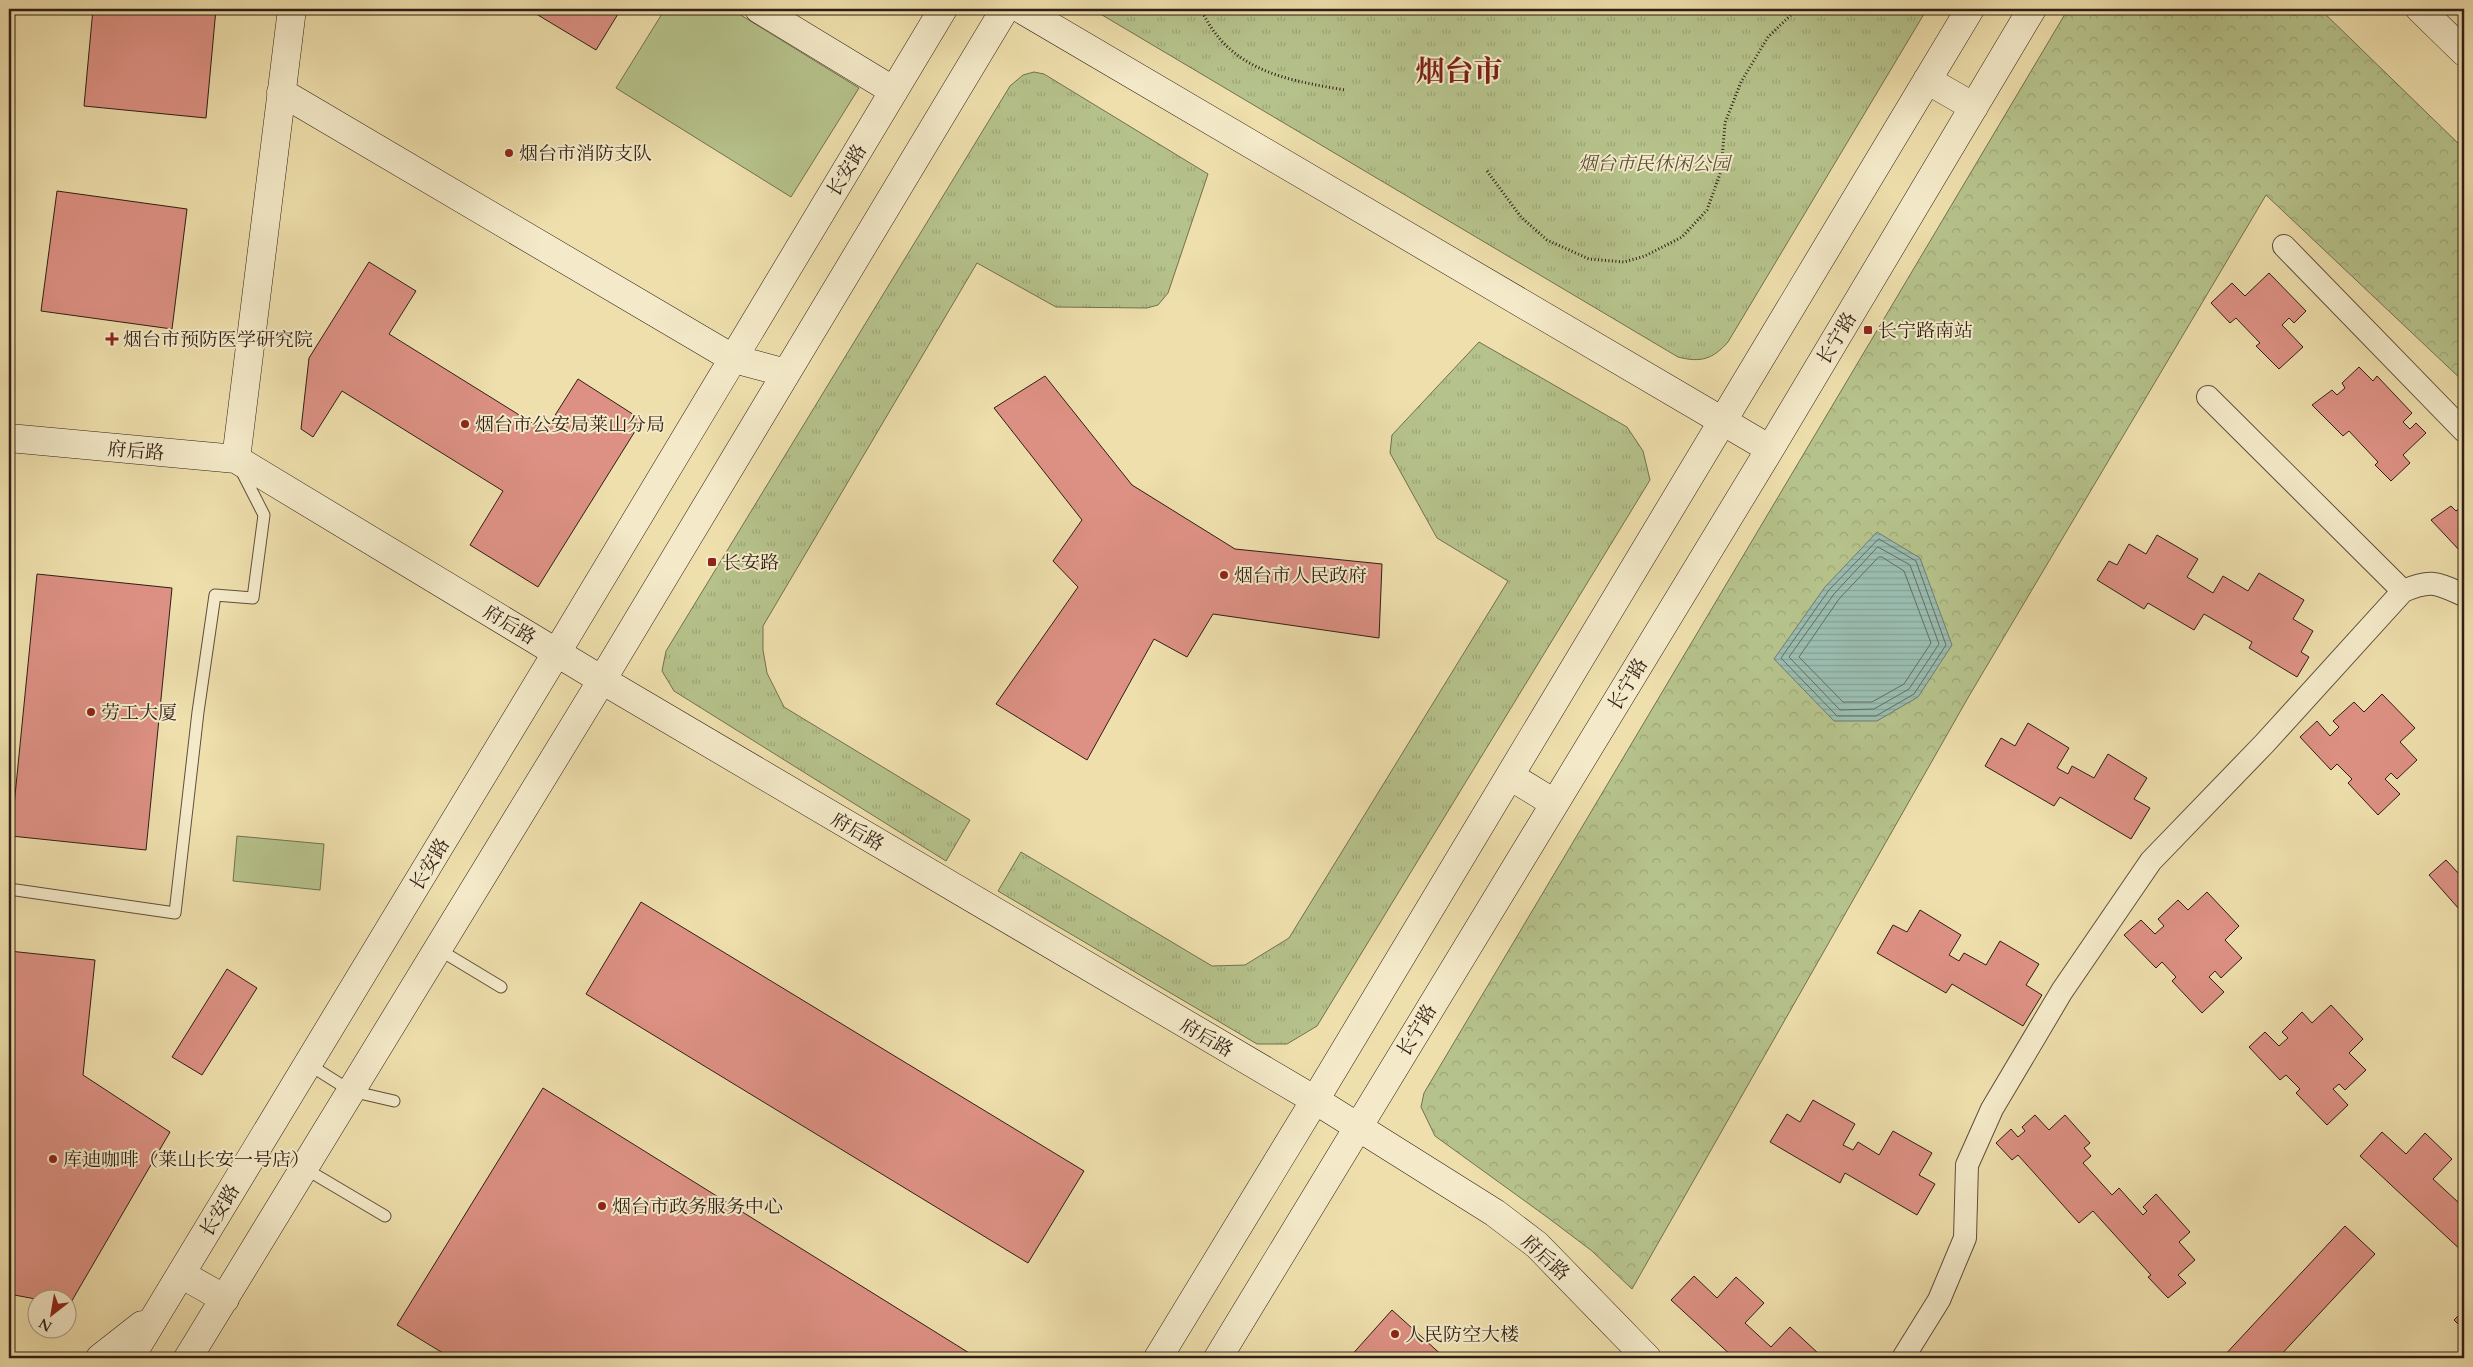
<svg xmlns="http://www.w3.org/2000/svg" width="2473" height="1367" font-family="Cardo,'Noto Serif SC',serif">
  <defs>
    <pattern id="grass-tufts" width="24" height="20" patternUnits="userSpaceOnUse" patternTransform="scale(1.25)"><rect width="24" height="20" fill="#b6c28b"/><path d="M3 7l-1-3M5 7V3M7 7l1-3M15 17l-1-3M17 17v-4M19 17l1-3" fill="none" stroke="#9da677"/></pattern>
    <pattern id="forest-crowns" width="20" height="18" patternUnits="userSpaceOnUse" patternTransform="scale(1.25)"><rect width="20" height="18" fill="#b6c28b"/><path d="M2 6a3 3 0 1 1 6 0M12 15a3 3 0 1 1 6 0" fill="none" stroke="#9da677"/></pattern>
    <pattern id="water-rules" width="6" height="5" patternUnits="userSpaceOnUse" patternTransform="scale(1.25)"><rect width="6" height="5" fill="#9abcaf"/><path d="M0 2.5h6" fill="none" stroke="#85a196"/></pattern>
  </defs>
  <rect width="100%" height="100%" fill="#eedfac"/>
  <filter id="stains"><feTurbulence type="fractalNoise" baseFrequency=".004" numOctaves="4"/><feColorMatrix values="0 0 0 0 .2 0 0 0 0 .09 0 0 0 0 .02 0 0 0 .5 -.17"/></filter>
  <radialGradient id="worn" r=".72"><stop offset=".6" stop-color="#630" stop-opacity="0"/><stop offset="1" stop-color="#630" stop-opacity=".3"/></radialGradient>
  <path fill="url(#grass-tufts)" stroke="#727050" d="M1092,9H1927L1728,342C1713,359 1701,363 1678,357Z
    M1034,72L1044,74L1208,174L1168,293L1158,305L1147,308L1056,307L977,263L763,626V650L767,673L784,707L970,820L946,861L674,691L662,671L666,651L1010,86L1023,75Z
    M1479,342L1627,427L1643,451L1650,480L1317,1026L1287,1044H1257L998,891L1021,852L1212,966L1245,965L1289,938L1508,581L1437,538L1390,453L1392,435Z"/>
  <path fill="url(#forest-crowns)" stroke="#727050" d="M2068,9H2320L2464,149V382L2266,195L1969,696L1632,1289L1592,1251L1547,1217L1435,1136L1421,1107L1424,1093Z"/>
  <path fill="#b6c28b" stroke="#727050" d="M665,9H731L859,88L791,197L616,88Z
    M237,836L324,844L320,890L233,881Z"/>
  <path fill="url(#water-rules)" stroke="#6f7d71" d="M1877,532L1920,558L1952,645L1918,697L1877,721H1834L1774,659L1825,587Z"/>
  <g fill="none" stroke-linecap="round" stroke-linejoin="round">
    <path stroke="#646d62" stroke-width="1" d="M1879,539L1916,561L1946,645L1914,694L1876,716H1837L1781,658L1829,590Z
      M1878,547L1910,565L1939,644L1909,689L1874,709L1840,710L1789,657L1834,594Z
      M1879,557H1882L1904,571L1931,643L1904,684L1872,702H1843L1799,657L1839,599Z"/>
  </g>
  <path fill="#dd9184" stroke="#2f1e15" d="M93,9H216L206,118L84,106Z
    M528,9H621L596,50Z
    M57,191L187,209L172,329L41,311Z
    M369,262L416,291L389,334L545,431L578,379L642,420L538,587L470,545L503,491L342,391L313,437L301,429L309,358Z
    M2269,273L2306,311L2294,323L2289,318L2282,325L2303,347L2279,369L2256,346L2260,343L2236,318L2230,323L2211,303L2232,283L2245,296Z
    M2359,367L2373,381L2377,376L2412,413L2403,422L2410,429L2416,423L2426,433L2403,455L2410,463L2391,481L2375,465L2378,462L2349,431L2343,436L2312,405L2332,390L2337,395L2345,388L2342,383Z
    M1045,376L1132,485L1235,549L1382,564L1379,638L1213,614L1187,657L1154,639L1087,760L996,704L1078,587L1053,561L1082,520L994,408Z
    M2464,495V550L2461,552L2431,520L2451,506L2456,511L2464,504L2460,499Z
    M2157,535L2198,559L2187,577L2213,593L2223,576L2248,591L2259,573L2304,600L2293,619L2313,631L2301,652L2309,657L2297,677L2249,648L2252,642L2204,614L2194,630L2148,603L2144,609L2097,580L2109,561L2117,565L2129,544L2146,554Z
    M37,574L172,588L146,850L11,836Z
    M2382,694L2415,728L2400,742L2417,760L2397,779L2391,773L2385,779L2400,794L2378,815L2348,783L2352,779L2337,764L2331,770L2300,737L2317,721L2330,736L2339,727L2333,721L2354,702L2364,712Z
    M2028,723L2069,748L2057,768L2068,774L2072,766L2094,778L2108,754L2147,778L2134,799L2150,808L2131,839L2060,797L2054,806L1985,766L2001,738L2015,746Z
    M2446,860L2460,875L2464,871V905L2459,909L2429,875Z
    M2207,892L2239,926L2225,940L2242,958L2221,978L2215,971L2209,977L2224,992L2202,1013L2172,981L2176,977L2162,962L2156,968L2124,935L2141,920L2155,934L2164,926L2158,919L2178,900L2188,910Z
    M641,902L1084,1171L1028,1263L586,994Z
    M1920,910L1961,935L1949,955L1959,961L1964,953L1986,965L2000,941L2039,964L2026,985L2042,995L2023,1026L1952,984L1946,993L1877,953L1893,925L1907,932Z
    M9,951L95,960L83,1075L170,1132L70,1304H68V1300H41L9,1294Z
    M227,969L257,988L202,1075L172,1057Z
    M2331,1005L2363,1039L2349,1053L2366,1070L2345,1090L2339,1084L2333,1089L2348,1105L2327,1125L2296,1093L2300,1089L2286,1075L2280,1080L2249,1047L2265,1032L2279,1046L2288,1038L2282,1032L2302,1012L2312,1023Z
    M543,1088L974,1356L973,1358H451L397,1325Z
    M1813,1100L1855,1124L1843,1145L1853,1150L1858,1142L1879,1155L1893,1131L1932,1153L1919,1175L1935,1184L1917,1215L1845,1173L1840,1183L1770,1142L1787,1114L1800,1122Z
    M2035,1115L2049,1130L2065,1115L2090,1143L2084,1148L2091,1156L2083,1163L2112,1195L2119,1188L2143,1215L2147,1211L2143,1207L2156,1194L2190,1232L2179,1242L2195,1260L2178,1275L2186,1283L2168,1298L2148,1277L2151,1275L2093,1211L2079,1223L2018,1155L2012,1160L1996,1143L2011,1129L2018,1137L2025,1131L2022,1127Z
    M2382,1132L2406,1154L2425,1133L2452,1159L2433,1179L2459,1203L2464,1198V1253L2360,1156Z
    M2345,1226L2375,1254L2278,1358H2222Z
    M1694,1276L1717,1298L1736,1277L1764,1303L1745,1323L1771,1347L1790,1327L1820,1355L1817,1358H1734L1671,1300Z
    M1392,1310L1445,1358H1349Z
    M2464,1310V1330L2454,1320Z"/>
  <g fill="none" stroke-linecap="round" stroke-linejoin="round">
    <g stroke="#5f4e3b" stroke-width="13">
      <path id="lane" d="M9,889L175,913L198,712L215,595L253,598L264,515L241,470
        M438,949L501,987
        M308,1064L351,1091L394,1101
        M304,1168L385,1216"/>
    </g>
    <g stroke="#5f4e3b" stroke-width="24">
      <path id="street" d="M2284,246L2464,431
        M2208,397L2403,591C2432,579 2436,583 2464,595
        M1903,1358L1939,1300L1965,1238L1967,1165L1992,1109L2062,991L2151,861L2264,744L2403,591"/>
    </g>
    <g stroke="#2f1e15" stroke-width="29">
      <path id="secondary" d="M759,9L894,91
        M1021,9L1770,449
        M2420,9L2464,52
        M1927,80L1974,107
        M281,92L734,359L786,373
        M9,438L236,459L602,680L1315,1100L1495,1213L1537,1245L1647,1358
        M236,459L292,9
        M1510,776L1554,803
        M181,1274L225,1299
        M100,1358L142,1325
        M130,1358L557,652L943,9
        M188,1358L602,680L1005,9
        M1158,1358L1315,1100L1970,9
        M1218,1358L1770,449L2032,9"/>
    </g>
    <path stroke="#2f1e15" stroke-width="3" stroke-dasharray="1 2.5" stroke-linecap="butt" d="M1201,9C1229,71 1286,80 1345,90
      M1487,171L1521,217L1547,240L1589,259L1624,262L1645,256L1682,237L1707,210L1721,171L1725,123L1741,82L1768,37L1797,9"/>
    <use href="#lane" stroke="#f4eac9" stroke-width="11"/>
    <use href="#street" stroke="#f4eac9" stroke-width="22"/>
    <use href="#secondary" stroke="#f4eac9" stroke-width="28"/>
  </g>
  <g fill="#8f2418" stroke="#f4eac9" stroke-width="2">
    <circle cx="509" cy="153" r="5"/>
    <rect x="1863" y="325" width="10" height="10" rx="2.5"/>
    <path d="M109.5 331.5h5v5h5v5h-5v5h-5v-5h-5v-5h5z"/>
    <circle cx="465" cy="424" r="5"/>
    <rect x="707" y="557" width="10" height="10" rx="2.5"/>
    <circle cx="1224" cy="575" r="5"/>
    <circle cx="91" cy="712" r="5"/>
    <circle cx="53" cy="1159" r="5"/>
    <circle cx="602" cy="1206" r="5"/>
    <circle cx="1395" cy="1334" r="5"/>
  </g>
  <g text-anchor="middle" stroke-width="4" stroke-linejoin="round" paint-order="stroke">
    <g font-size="19" fill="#2f1e15" stroke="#f4eac9" text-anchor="start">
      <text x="519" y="160">烟台市消防支队</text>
      <text x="1878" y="337">长宁路南站</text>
      <text x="123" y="346">烟台市预防医学研究院</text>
      <text x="475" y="431">烟台市公安局莱山分局</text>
      <text x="722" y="569">长安路</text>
      <text x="1234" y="582">烟台市人民政府</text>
      <text x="101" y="719">劳工大厦</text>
      <text x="63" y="1166">库迪咖啡（莱山长安一号店）</text>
      <text x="612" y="1213">烟台市政务服务中心</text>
      <text x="1405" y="1341">人民防空大楼</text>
    </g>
    <g font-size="19" font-style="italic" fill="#584f38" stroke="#f4eac9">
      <text x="1654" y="170">烟台市民休闲公园</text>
    </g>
    <g font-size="19" fill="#2f1e15" stroke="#f4eac9">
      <text transform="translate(846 170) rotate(-59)" y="7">长安路</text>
      <text transform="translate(1836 338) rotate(-59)" y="7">长宁路</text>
      <text transform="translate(136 450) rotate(5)" y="7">府后路</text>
      <text transform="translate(510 624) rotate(31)" y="7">府后路</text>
      <text transform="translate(1627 684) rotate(-59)" y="7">长宁路</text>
      <text transform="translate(858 831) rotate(30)" y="7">府后路</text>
      <text transform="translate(429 864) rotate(-59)" y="7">长安路</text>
      <text transform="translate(1416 1030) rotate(-59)" y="7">长宁路</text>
      <text transform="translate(1207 1037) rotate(30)" y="7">府后路</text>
      <text transform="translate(219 1210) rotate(-59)" y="7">长安路</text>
      <text transform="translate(1546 1257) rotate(43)" y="7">府后路</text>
    </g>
    <g font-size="29" font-weight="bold" fill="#7a1f14" stroke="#f4eac9">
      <text x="1459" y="81">烟台市</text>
    </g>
  </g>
  <rect width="2473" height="1367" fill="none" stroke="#eedfac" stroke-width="30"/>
  <rect x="10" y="10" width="2453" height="1347" fill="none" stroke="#2f1e15" stroke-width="2.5"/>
  <rect x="15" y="15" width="2443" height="1337" fill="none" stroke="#2f1e15"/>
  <g transform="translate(52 1314) rotate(211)"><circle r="24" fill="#f4eac9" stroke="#a59881"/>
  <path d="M0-4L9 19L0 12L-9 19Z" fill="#8f2418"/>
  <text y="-8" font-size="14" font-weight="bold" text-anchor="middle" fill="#2f1e15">N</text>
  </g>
  <rect width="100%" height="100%" filter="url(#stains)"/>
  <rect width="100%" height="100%" fill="url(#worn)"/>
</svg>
